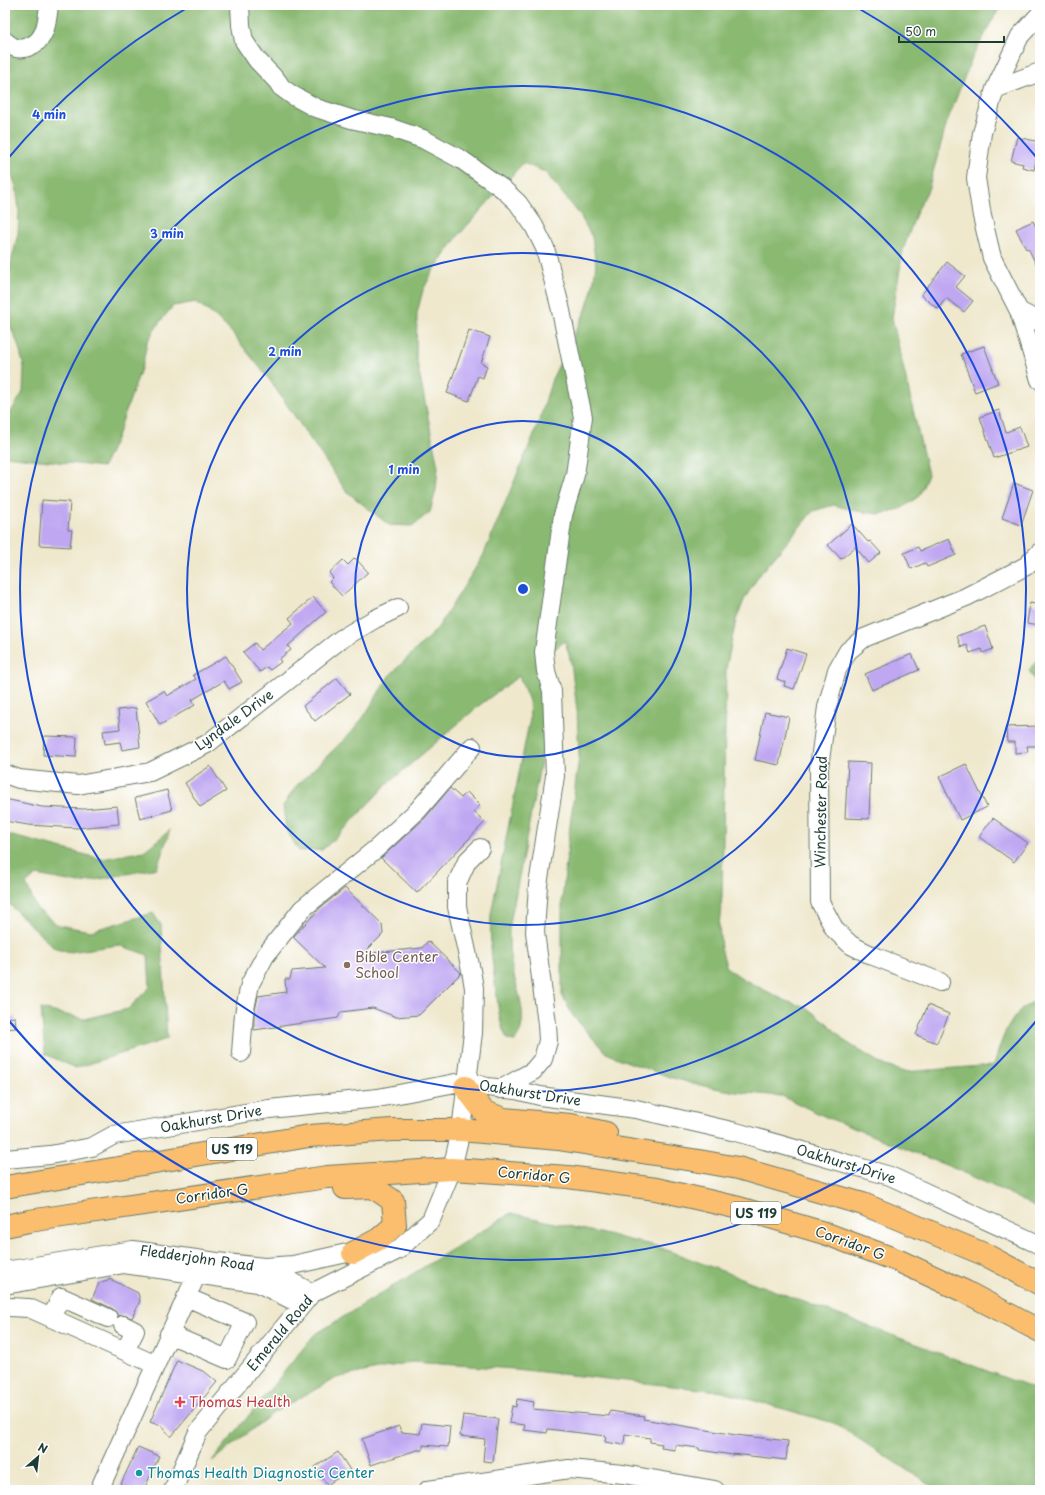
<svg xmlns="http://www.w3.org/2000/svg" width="1045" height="1495" font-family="'Playpen Sans',sans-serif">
  <rect width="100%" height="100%" fill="#fff"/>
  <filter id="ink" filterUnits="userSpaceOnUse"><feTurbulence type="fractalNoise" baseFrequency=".025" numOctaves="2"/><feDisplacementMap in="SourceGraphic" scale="8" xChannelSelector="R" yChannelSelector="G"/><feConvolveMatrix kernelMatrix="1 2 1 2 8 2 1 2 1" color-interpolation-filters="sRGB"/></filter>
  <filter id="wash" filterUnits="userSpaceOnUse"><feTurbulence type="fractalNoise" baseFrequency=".012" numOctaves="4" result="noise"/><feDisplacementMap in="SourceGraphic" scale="16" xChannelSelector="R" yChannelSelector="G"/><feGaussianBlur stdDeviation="0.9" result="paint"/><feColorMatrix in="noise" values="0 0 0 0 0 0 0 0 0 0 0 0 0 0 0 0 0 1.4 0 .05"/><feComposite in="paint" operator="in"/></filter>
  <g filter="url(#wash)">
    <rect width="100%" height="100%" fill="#efe8cd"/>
    <path fill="#8ab972" stroke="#547b53" d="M5,5H1002L994,17L971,60L947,122L928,190L917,211L903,250L892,318L928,475L919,496L901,509L879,514L856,511L834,505L813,511L758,577L745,598L736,620L726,669L722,897L719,925L721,949L727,968L745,980L786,1001L807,1008L828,1024L846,1042L883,1065L904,1072L994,1065C1000,1044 1007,1020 1026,1006C1029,1003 1036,1002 1040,1000V1210L1008,1193L958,1170L826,1117L782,1096L736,1092L699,1085L673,1078L628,1062L606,1053L573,1016L562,995V901L570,825L579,757L577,710L571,662L565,641L536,663L543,686L546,735L509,929C509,938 509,948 510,957C513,984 533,1017 515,1041L508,1040C500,1027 499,1013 497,998C493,970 489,942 491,914L530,718L529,701L519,676L481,704L385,786L340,834L322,850L299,851L286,829L283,806L296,786L351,733L365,715L389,676L437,629L483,556L539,422L552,379L586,310L593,286L596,264L592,237L580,215L545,172L523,163L458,236L433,271L423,290L417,313L416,357L438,467L436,490L430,512L412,526L389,525L346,491L269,379L232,333L215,316L196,302L173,306L159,323L147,342L143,363L116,439L103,467L5,456V415L11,412L23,392L24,367L18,344L8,321L5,309V287L18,234L19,211L16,186L5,158Z
      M1040,657V687L1037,685L1029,670Z
      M170,830L157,868L80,883L36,875L26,884L37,909L58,925L91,931L153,913L161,925L167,1039L76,1068L45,1054L41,1009L84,1019L128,1009L150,987L148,955L118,945L70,952L55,949L5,900V834L102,859L144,851Z
      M511,1213L656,1246L1040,1391V1490H938L834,1423L719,1391L515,1369L411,1362L336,1378L273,1413L212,1461L314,1335Z"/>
    <g id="blocks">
      <path fill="#bfa7f2" d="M1017,137L1040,142L1034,170L1022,167L1023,164L1011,161Z
        M1033,221L1036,227L1040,225V272L1028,248L1026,249L1016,229Z
        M947,262L965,276L956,287L973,301L964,312L946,298L938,309L921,295Z
        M469,330L490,337L481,363L487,366L483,378L478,376L469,401L447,393Z
        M984,346L998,383L975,392L961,354Z
        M999,410L1006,432L1020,427L1027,447L994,458L980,417Z
        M1014,483L1033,490L1021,525L1002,518Z
        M42,500L70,502L68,530H72L70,547L39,545Z
        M852,524L868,542L870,541L881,553L869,563L855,547L841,559L828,545Z
        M949,539L956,555L927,567L925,563L911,569L904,553L918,547L920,551Z
        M355,558L368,572L342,596L329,582L333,578L329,573L343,560L348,565Z
        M313,597L326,612L288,646L291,650L279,659L281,662L270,670L267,667L260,672L243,652L255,643L260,650L293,623L289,618Z
        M1030,603L1040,605V625L1027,623Z
        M985,626L993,649L983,653L982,649L970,653L967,645L961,647L957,636Z
        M787,648L806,654L794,689L784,686L785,682L777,679Z
        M912,654L919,670L872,690L865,674Z
        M226,656L242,682L229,689L224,681L192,700L195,705L160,725L146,701L164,691L167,696L196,679L193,675Z
        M337,678L350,694L315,721L303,706Z
        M136,708L140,747L122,750L120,742L105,744L103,731L120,729L118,710Z
        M765,712L789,717L779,765L755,760Z
        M1040,726V746H1027L1028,752L1015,753V742H1007L1006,727Z
        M44,736L77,737L76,757L43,755Z
        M848,762L871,763L869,819L845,818Z
        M966,764L987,807L960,820L939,777Z
        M210,766L226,791L200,807L185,783Z
        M450,788L461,798L467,792L480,805L474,812L485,822L417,893L381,858L425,818Z
        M167,790L172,810L140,819L135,798Z
        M5,799L42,807L84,809L117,806L119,824L77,828L28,825L5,821Z
        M993,818L1028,843L1014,862L979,837Z
        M345,888L382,924L383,934L363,954L422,948L428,941L461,973L419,1015L396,1017L373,1008L341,1012L338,1018L254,1030V1015L258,996L286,992L285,979H290L292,971L325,968L293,937L321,907Z
        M928,1005L949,1014L937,1043L916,1035Z
        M15,1017L16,1028L5,1029V1018Z
        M110,1279L138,1293L140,1301L132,1318L123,1315L118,1316L116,1312L113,1309L92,1299L99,1283Z
        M177,1360L205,1372L217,1382L171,1437L162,1426L150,1422Z
        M517,1399L534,1402L533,1409L609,1416L610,1411L644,1416L643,1419L736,1435L788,1441L786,1460L733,1454V1455L699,1450V1448L675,1445V1450L661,1448L662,1444L650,1442V1438L625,1434L624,1445L605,1442L606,1436L548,1429L547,1433L524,1430L525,1425L509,1423L512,1406L516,1407Z
        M463,1415L498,1419L493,1462L483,1461L485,1439L460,1436Z
        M422,1423L450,1426L448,1447L423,1445V1450H417L371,1465L362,1439L399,1426L401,1432L420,1434Z
        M138,1447L159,1456L144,1490H118Z
        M338,1452L350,1470L327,1485L315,1467Z"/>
    </g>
  </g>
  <g filter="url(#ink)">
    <use href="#blocks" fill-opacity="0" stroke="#68796a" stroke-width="1"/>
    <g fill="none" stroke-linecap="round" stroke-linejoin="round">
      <g stroke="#68796a" stroke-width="20">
        <path id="minor" d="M240,5L241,25L244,41L257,60L278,82L281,87L292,95L316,108L351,119L391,128L423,139L462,160L503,189L518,203L534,226L545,248L560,306L583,417L575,475L563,515L544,652L546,671L552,691L555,776L538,885L535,932L547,1024L548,1041L543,1059L533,1071L501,1089
          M1040,14L1020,36L995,89L982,133L976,178L982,216L992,258L1019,311L1040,322
          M5,41C12,47 18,51 28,47C46,41 47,22 49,5
          M995,89L1040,72
          M1019,311L1040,380
          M5,774L19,779L78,785L150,772L207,744L341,639L375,619L398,608
          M940,982L871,955L851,945L835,930L820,902L819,768L827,707L837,670L848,651L864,638L966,597L1026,566L1040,552
          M241,1053L244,1014L250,984L265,956L302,909L377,848L418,810L472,747
          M5,1159L50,1155L92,1147L114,1135L269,1109L378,1098L466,1081L487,1087L516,1090L540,1096L636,1109L736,1132L890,1176L1040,1245
          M265,1267L293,1265L365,1249
          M5,1271L133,1250L217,1262L264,1267L312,1293
          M5,1285L124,1264L258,1283L302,1305
          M9,1307L29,1308L156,1365
          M51,1318L61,1297L108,1318
          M123,1325L135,1331L125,1351
          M169,1334L227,1359L245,1322L186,1297
          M99,1490L201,1265
          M173,1490L198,1432L312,1293L398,1250L431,1220L452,1169L461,1130L473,1033L474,988L471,970L457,907V883L467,861L480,848
          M428,1490L569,1469L623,1474L715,1490"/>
      </g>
      <g stroke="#68796a" stroke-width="24">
        <path id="highway" d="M465,1087L484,1112L504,1119L571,1125L606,1133
          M5,1187L309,1136L392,1130H461L558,1139L699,1161L738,1168L863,1204L986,1255L1040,1284
          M345,1188L373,1187L393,1201L395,1225L379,1239L353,1253
          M5,1226L29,1221L327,1177L452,1169L568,1177L656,1189L739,1208L824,1233L899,1261L966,1292L1040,1331"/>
      </g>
      <use href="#minor" stroke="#fff" stroke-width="18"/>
      <use href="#highway" stroke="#fbbe6e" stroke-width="22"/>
    </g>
  </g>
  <g fill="none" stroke="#1d4ed8" stroke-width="2">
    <circle cx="523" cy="589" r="168"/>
    <circle cx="523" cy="589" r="336"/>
    <circle cx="523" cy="589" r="503"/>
    <path d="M1037 1020A671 671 0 0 1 5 1016M5 162A671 671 0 0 1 187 8M858 8A671 671 0 0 1 1037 158"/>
  </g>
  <circle fill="#8d6e63" stroke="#fff" stroke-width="1.5" cx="347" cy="965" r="4"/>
  <path fill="#e0444e" stroke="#fff" stroke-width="1.5" d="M178 1396h4v4h4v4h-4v4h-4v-4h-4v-4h4z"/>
  <circle fill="#0f9aa8" stroke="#fff" stroke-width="1.5" cx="139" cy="1473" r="4"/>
  <g text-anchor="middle" stroke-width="3" stroke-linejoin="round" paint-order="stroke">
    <g fill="#fff" stroke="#627771" stroke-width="1">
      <rect x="207" y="1138" width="50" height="22" rx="3"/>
      <rect x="731" y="1202" width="50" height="22" rx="3"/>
    </g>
    <g font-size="13" font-weight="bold" fill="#1f3d34">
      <text x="232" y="1154">US 119</text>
      <text x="756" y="1218">US 119</text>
    </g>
    <g font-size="14" fill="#1f3d34" stroke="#fff">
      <text transform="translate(234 720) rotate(-36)" y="5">Lyndale Drive</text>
      <text transform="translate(821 812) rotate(-89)" y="5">Winchester Road</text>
      <text transform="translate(530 1093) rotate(9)" y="5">Oakhurst Drive</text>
      <text transform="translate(211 1119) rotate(-10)" y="5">Oakhurst Drive</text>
      <text transform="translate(846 1164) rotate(17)" y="5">Oakhurst Drive</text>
      <text transform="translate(534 1175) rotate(5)" y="5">Corridor G</text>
      <text transform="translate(212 1194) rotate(-8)" y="5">Corridor G</text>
      <text transform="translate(850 1243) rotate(20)" y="5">Corridor G</text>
      <text transform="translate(197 1258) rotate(8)" y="5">Fledderjohn Road</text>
      <text transform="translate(280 1333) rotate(-50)" y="5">Emerald Road</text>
    </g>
    <g font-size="14" fill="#785e54" stroke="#fff" text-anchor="start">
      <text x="355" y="962">Bible Center<tspan x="355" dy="16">School</tspan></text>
    </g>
    <g font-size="14" fill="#be3a42" stroke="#fff" text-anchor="start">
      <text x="189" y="1407">Thomas Health</text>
    </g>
    <g font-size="14" fill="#0d838f" stroke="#fff" text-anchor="start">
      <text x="147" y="1478">Thomas Health Diagnostic Center</text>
    </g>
  </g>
  <circle cx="523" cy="589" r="6" fill="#1d4ed8" stroke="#fff" stroke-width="2"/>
  <g font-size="12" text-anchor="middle" font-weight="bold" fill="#1d4ed8" stroke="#fff" stroke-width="3" stroke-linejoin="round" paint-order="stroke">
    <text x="49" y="119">4 min</text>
    <text x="167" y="238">3 min</text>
    <text x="285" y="356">2 min</text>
    <text x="404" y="474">1 min</text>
  </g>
  <rect width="1045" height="1495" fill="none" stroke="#fff" stroke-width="20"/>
  <g transform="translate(38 1457) rotate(28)" stroke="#ffffff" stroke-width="3" paint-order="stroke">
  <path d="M0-3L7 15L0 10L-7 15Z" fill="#1f3d34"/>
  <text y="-6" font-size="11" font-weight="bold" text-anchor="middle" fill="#1f3d34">N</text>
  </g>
  <path d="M899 36v6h105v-6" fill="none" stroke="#1f3d34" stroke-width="2"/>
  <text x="905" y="36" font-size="12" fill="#1f3d34" stroke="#ffffff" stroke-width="3" paint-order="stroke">50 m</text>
</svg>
